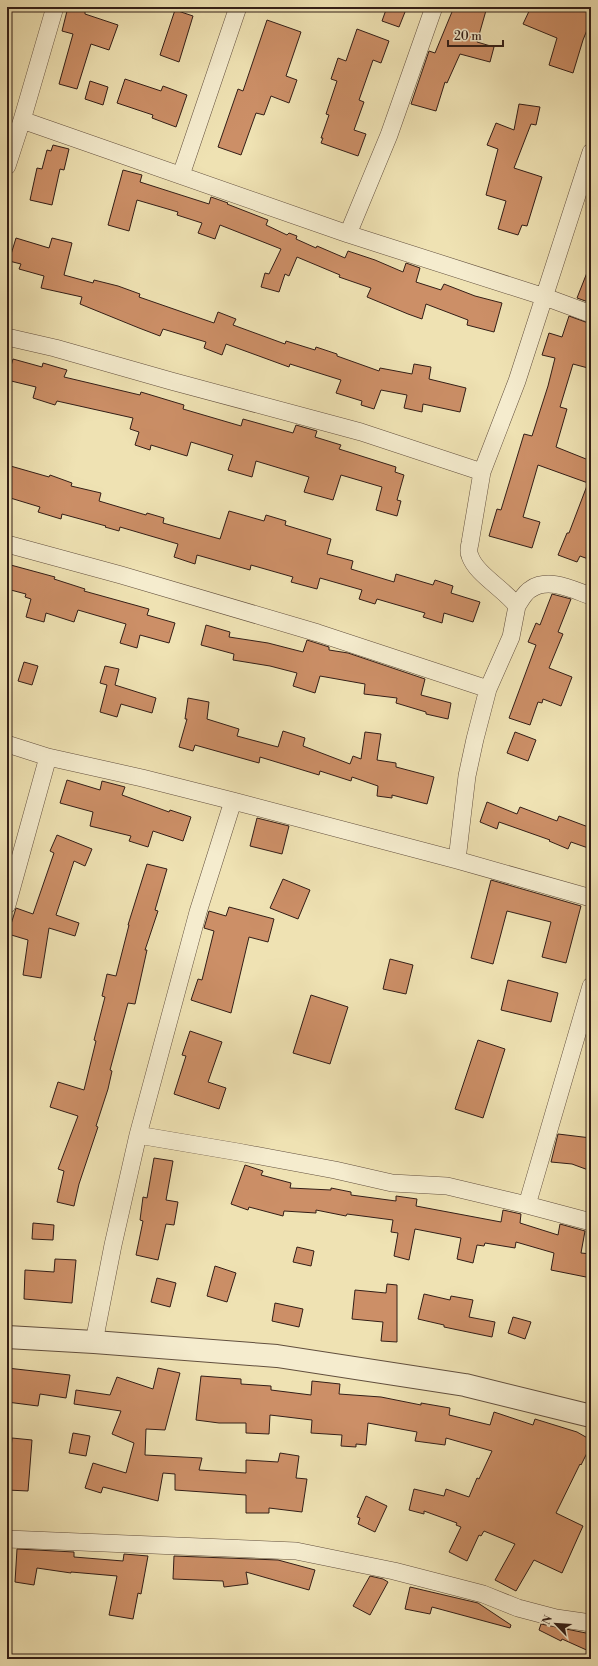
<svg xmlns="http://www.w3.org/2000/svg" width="598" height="1666" font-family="'Libre Bodoni',serif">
  <rect width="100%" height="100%" fill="#efe2b3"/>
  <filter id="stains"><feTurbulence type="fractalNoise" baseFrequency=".005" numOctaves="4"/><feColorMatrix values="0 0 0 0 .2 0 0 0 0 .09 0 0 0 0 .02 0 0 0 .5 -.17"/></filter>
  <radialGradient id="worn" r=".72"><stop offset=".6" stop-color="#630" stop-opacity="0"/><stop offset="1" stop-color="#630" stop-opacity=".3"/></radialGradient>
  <path fill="#cc8f67" stroke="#331e17" d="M68,7L85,11V14L118,25L109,50L91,44L77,89L59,84L73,34L62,31Z
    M387,7H407L399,27L382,21Z
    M454,7H487L477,42L494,47L490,62L460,54L447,83L445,82L436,111L411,104L429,51L435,53Z
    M531,7H591V20L583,40L573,73L549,65L557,38L523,24Z
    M175,10L193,16L179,62L160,55Z
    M267,20L301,32L286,76L297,80L289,103L271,96L264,115L256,113L241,155L218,147L238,89L243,91Z
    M357,29L389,41L381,63L373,60L359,100L364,102L354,130L366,134L358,156L321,143L323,138H321L329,115L326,114L337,81L331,79L338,58L346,61Z
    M125,79L161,91L163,86L187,95L176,127L152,118L153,115L117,103Z
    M90,81L108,87L103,105L85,99Z
    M519,104L540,107L536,125L531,124L514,168L542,177L527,226L522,225L518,235L498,229L506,201L486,195L498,149L487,145L496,123L514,130Z
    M53,145L69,149L64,170L60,169L52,205L30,200L37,168L42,169L47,150L51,151Z
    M123,170L142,175L140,182L209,204L211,197L228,203L227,204L268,220L266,225L287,235L289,233L297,236L296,239L316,248L317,246L345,258L348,251L375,260L403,272L406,263L420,268L416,282L441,290L444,284L475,296L502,303L494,332L467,325L468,320L426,304L422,319L408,314L367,297L371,288L339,277L340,275L297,257L289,276L285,274L279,292L261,287L265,273L269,274L281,249L220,225L215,239L198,233L202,223L177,215L178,212L137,200L129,231L108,225Z
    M16,238L49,248L52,238L72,243L64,275L93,283L94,280L118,286L140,294L139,297L214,323L218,312L236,319L233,325L285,344L286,341L315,350L316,347L337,354V356L379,371L380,368L412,374L414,364L431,367L429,379L466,388L460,412L423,404L422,412L404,408L407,395L381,390L374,409L361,405L362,401L336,393L341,380L290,364L289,367L226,344L222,355L204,348L206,342L163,329L160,336L139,328L80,304L82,297L41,288L44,276L19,269L21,264L9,261Z
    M590,265L591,266V303L577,298Z
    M569,316L591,324V356L588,368L573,364L560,407L567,409L556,447L591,461V560L580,556L577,562L558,555L567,533H569L588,483L538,465L523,517L540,522L532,548L489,536L497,509L501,510L524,434L532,436L548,386L555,358L542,355L549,333L562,337Z
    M13,359L42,367L43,363L67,370L64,377L140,395L141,392L184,405L183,409L241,426L243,419L293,433L296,425L317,431L315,437L341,445L339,449L396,467L395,472L404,475L397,500L401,501L397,516L376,510L382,487L341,475L333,500L304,492L309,477L256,461L252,477L228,470L233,455L191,442L187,456L151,445L150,450L135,445L139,432L130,429L133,418L57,401L55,405L33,398L36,387L7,380Z
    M7,465L49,477L50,475L72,483L71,486L101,493L99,501L146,515L147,513L164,518L163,523L220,539L229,511L264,521L266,515L286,521L285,525L331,539L327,554L353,561L351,569L394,582L396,574L433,585L435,580L453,586L451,593L480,602L473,622L444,613L442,623L423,617L425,613L377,599L375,604L359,599L362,590L320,578L317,589L291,582L293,577L251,565L250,570L197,555L195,564L174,557L178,544L120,527L119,531L105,527L106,526L62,514L61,519L38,512L40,507L7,497Z
    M7,564L55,577L54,579L85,589L84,591L149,609L147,615L175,623L169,643L140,635L137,648L120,643L126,624L78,610L74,622L46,613L44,622L26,617L31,599L25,597L26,594L7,589Z
    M552,594L571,599L558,632L563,634L549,668L572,677L561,706L543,699L542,703L538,702L530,725L509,718L536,645L528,642L536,623L540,625Z
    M206,625L230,632L229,637L268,643L303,652L307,640L329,647V650L348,653L425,679L421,695L451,703L448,719L426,714V712L396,703L397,698L364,694L365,684L320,676L315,693L293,686L297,673L270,666L233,660L234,654L201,645Z
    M24,662L38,666L32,685L18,681Z
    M105,666L119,669L115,685L156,698L152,713L121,704L117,717L100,712L107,685L100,683Z
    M188,698L209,702L207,719L239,729L237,736L278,747L283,731L305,738L303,746L350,764L353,756L361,759L365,732L381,734L377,760L396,763V767L434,777L427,804L392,795V798L377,796L378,786L352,777L351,781L320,771L319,775L260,757L259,763L195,745L193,751L179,747L187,719H185Z
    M515,732L536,740L528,761L507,753Z
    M67,780L100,790L102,781L125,787L122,795L169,812L170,810L191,817L183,841L153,831L148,847L129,841L131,836L90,826L93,812L60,803Z
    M487,802L517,814L520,807L557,821L559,816L591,828V849L571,842L568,849L549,841L550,840L499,822L497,829L480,822Z
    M257,818L289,826L282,854L250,846Z
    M57,835L92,849L85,866L74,861L56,915L79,923L75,936L49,928L41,978L23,975L28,940L8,934L16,908L33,914L54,853L50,851Z
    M147,864L167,869L155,910L158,911L145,950H147L135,1004L128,1003L110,1070L112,1071L108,1089L96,1126L98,1127L79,1184L74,1206L57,1202L64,1171L58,1169L78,1116L50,1107L58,1082L84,1090L96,1041L94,1040L105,997L102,996L107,974L116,976L129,925H128Z
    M283,879L310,890L298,919L270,908Z
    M491,880L581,906L566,963L542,957L551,922L507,911L493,964L471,958Z
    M229,907L274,919L268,942L249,937L231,1013L191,1000L198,979L202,980L214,931L204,928L209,911L226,916Z
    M390,959L413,965L406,994L383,989Z
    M508,980L558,993L551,1022L501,1010Z
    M311,995L348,1007L330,1064L293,1053Z
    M190,1031L222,1042L208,1082L226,1088L219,1109L174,1094L186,1056L182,1055Z
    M478,1040L505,1049L483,1118L455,1109Z
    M558,1134L591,1138V1171L572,1164L551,1162Z
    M154,1158L173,1161L166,1200L178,1202L174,1225L166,1224L158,1260L136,1255L143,1221L140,1220L143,1197L147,1198Z
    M245,1165L263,1171L261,1175L291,1183L290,1188L331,1190V1188L351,1192V1195L396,1201V1196L417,1199L416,1206L501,1222L503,1210L521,1214L520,1223L558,1235L560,1224L585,1231L581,1253L591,1254V1278L551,1270L554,1253L516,1242L515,1248L485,1243L484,1246L477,1245L473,1263L457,1259L461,1238L415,1229L409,1260L394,1256L398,1233L391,1232L393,1220L347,1214L346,1216L316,1210V1213L284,1211L283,1216L249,1207L248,1210L231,1204Z
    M33,1223L54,1225L53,1240L32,1239Z
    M297,1247L314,1251L311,1266L293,1262Z
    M55,1259L76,1260L72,1303L24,1299L25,1270L54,1272Z
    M215,1266L236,1273L227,1302L207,1296Z
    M157,1278L176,1283L170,1307L151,1302Z
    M387,1284L397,1285V1342L381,1341L383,1322L352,1319L355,1290L386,1293Z
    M424,1294L450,1300L451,1296L473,1300L469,1317L495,1322L492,1337L444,1327V1325L418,1319Z
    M275,1303L303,1309L299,1327L272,1321Z
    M513,1317L531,1322L525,1339L508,1333Z
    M7,1368L70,1375L66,1398L40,1394L38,1406L7,1402Z
    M158,1368L180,1373L165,1430L146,1429L145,1455L202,1458L199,1470L246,1473V1460L278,1462L280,1453L299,1456L296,1478L307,1479L302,1512L269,1508V1513H246V1495L175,1490V1474L163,1473L158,1501L103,1487L101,1493L85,1488L93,1463L126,1473L134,1443L112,1434L121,1411L74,1404L76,1390L110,1395L117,1377L153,1389Z
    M201,1376L241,1379V1384L271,1386V1390L311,1395L312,1381L340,1384L339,1394L381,1397L421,1405V1403L450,1408L449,1415L490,1425L494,1412L533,1425L535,1419L577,1432L591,1440V1445L581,1465L580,1464L556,1513L583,1526L562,1573L534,1560L516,1591L495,1580L515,1544L484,1531L481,1536L479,1535L467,1561L449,1552L461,1527L456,1525L457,1523L424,1511V1514L409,1510L414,1489L444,1496L446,1489L469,1497L477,1478L479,1479L492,1451L446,1438L445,1445L415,1441L417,1432L368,1423L366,1445L356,1444V1447L341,1446L342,1435L311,1433L312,1420L270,1415L269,1434L246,1433V1423H219L196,1420Z
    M73,1433L90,1436L86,1456L69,1453Z
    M12,1438L32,1440L28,1491L7,1490Z
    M366,1496L387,1506L375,1532L358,1524L360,1518L357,1517Z
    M17,1549L74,1552V1557L123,1561L124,1554L148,1556L141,1594L138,1593L133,1619L109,1615L117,1576L71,1572V1573L37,1568L34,1585L15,1582Z
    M174,1556L278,1560L315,1570L309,1590L246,1572L248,1584L224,1587L223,1581L173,1579Z
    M370,1576L383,1579L388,1582L370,1615L353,1606Z
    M410,1587L478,1603L511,1625L510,1628L432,1607L430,1614L405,1609Z
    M541,1624L591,1634V1652L562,1639L561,1641L539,1630Z"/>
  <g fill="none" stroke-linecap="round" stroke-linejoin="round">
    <g stroke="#624f3e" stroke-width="18">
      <path id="minor" d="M55,7L22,120L348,234L545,297L591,314
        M7,166L22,120
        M181,175L238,7
        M348,234L389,135L434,7
        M7,337L55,348L171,381L361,432L482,472L517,381L591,152
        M482,472L470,543C469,547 468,552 470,556C476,574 504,589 517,606L511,637L488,689
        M7,544L121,575L318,633L488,689L475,739L467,776L457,860
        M517,606C521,600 525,592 531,589C549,577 573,590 591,596
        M7,744L48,757L142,778L233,801L457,860L591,898
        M7,905L48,757
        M138,1135L198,912L233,801
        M527,1205L591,986
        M94,1342L113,1245L138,1135L238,1152L335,1170L392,1183L447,1186L527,1205L591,1222
        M7,1539L296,1551L394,1571L483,1594L518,1608L556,1618L591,1623"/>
    </g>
    <g stroke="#624f3e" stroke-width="24">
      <path id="tertiary" d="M7,1337L94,1342L277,1356L465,1385L591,1416"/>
    </g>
    <use href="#minor" stroke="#f5ecce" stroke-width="17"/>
    <use href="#tertiary" stroke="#f5ecce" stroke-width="22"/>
  </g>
  <rect width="598" height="1666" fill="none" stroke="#efe2b3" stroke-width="24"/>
  <rect x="8" y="8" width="582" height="1650" fill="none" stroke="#331e17" stroke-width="2"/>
  <rect x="12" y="12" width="574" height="1642" fill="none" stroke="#331e17"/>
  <g transform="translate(556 1624) rotate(295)" stroke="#f5ecce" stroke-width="3" paint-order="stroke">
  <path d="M0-3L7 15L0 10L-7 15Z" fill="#331e17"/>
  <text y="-6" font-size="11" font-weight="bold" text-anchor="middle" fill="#331e17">N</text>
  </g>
  <path d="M448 40v6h55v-6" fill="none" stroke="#331e17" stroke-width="2"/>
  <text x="454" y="40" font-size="12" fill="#331e17" stroke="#f5ecce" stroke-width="3" paint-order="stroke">20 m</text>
  <rect width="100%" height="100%" filter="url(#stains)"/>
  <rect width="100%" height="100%" fill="url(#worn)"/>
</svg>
